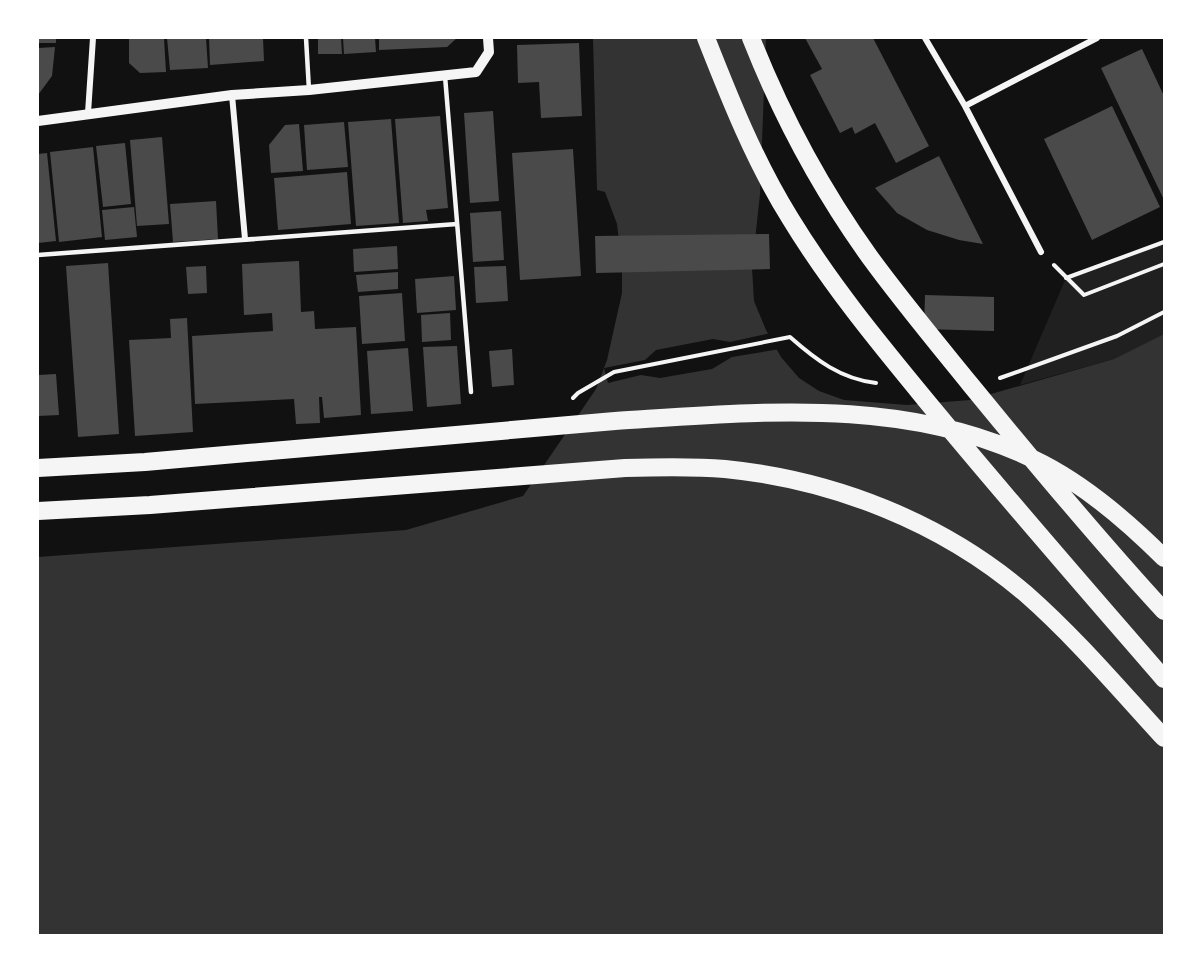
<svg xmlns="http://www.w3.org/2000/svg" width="1202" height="973" font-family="Montserrat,sans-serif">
  <rect width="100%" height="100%" fill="#111"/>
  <path fill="#202020" d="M1164,242V334L1114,359L1020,385L1066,278Z"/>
  <path fill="#333" d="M593,38H766L760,194L752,268L754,301L766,330L781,357L799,378L819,391L844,400L907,405L970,400L1114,359L1164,334V935L38,936V557L406,530L523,496L596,389L607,360L622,293V266L617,224L605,192L597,190Z"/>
  <path fill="#111" d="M771,333L780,349L732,357L712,369L660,378L641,375L608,383L604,368L645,360L656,350L713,339L730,342Z"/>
  <path fill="#4a4a4a" d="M38,38H56V43H38Z
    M129,38H164L166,72L140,73L129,63Z
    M167,38H206L208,68L170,70Z
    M209,38H263L264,61L210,65Z
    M318,38H341L342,54H318Z
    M343,38H375L376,52L344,54Z
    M379,38H457L447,47L379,50Z
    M805,38H873L929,146L896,163L875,123L855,134L852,127L840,133L810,75L822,69Z
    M579,43L582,116L541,118L539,82L518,83L517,45Z
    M55,47L52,76L38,95V48Z
    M1142,49L1164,96V200L1101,68Z
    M1112,106L1160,207L1092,240L1044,139Z
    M493,111L499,201L470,203L464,113Z
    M440,116L448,208L426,210L428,221L403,223L395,119Z
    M391,119L399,223L356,226L348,122Z
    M344,122L348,167L307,170L304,125Z
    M299,124L303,171L271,173L269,145L285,125Z
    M162,137L169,224L137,226L130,140Z
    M125,143L131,204L103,207L96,146Z
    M93,147L102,237L59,242L50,152Z
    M573,149L581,276L520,280L512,153Z
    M47,153L56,241L38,243V154Z
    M939,156L983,244L959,240L927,230L897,213L875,188Z
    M347,172L351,224L278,230L274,178Z
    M216,201L218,239L173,242L170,204Z
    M134,207L137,237L105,240L102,210Z
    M501,211L504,260L473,262L470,213Z
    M769,234L770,269L596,273L595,236Z
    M397,246L398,269L354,272L353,249Z
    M299,261L301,312L314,311L315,329L356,327L361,415L324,418L322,397H319L320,423L296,424L294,399L195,404L192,336L273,331L272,313L244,315L242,264Z
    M108,263L119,434L78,437L66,266Z
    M206,266L207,293L188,294L186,267Z
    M506,266L508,301L476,303L474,267Z
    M398,272V289L358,292L356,275Z
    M454,276L456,310L417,313L415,279Z
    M402,293L405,341L362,344L359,296Z
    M925,295L994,297V331L924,329Z
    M450,313L451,340L422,342L421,315Z
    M187,318L193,432L135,436L129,340L171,338L170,319Z
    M457,346L461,404L427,407L423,347Z
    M408,348L413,411L371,414L367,351Z
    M512,349L514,385L492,387L489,351Z
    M56,374L59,415L38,416V375Z"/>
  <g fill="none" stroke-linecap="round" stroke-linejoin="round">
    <path stroke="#f5f5f5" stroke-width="4" d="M1054,265L1084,295L1164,264
      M1066,278L1164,242
      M1000,378L1117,336L1164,312
      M573,398L578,393L614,372L790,337C816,360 841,379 876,383"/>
    <path stroke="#f5f5f5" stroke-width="4.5" d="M306,38L309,90
      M445,76L471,392
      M38,255L457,224"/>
    <path stroke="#f5f5f5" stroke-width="6" d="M925,38L965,106L1041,252
      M232,95L245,239
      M965,106L1097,38
      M88,113L93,38"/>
    <path stroke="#f5f5f5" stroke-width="10" d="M38,121L232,95L309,90L476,72L489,52L488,38"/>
    <path stroke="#f5f5f5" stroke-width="18" d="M706,38C730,99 755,162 790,218C832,287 883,348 934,410C1009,501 1087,590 1164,679
      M751,38C781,114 821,189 869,256C901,300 936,342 970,384C1033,461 1097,538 1164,611
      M38,468L145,462L615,421C757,412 912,395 1043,464C1089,488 1128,522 1164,558
      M38,511L150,505L625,468C658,467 691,466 725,469C834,480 942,522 1026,594C1076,638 1119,689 1164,738"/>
  </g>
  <rect width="1202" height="973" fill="none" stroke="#ffffff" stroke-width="78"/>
</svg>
